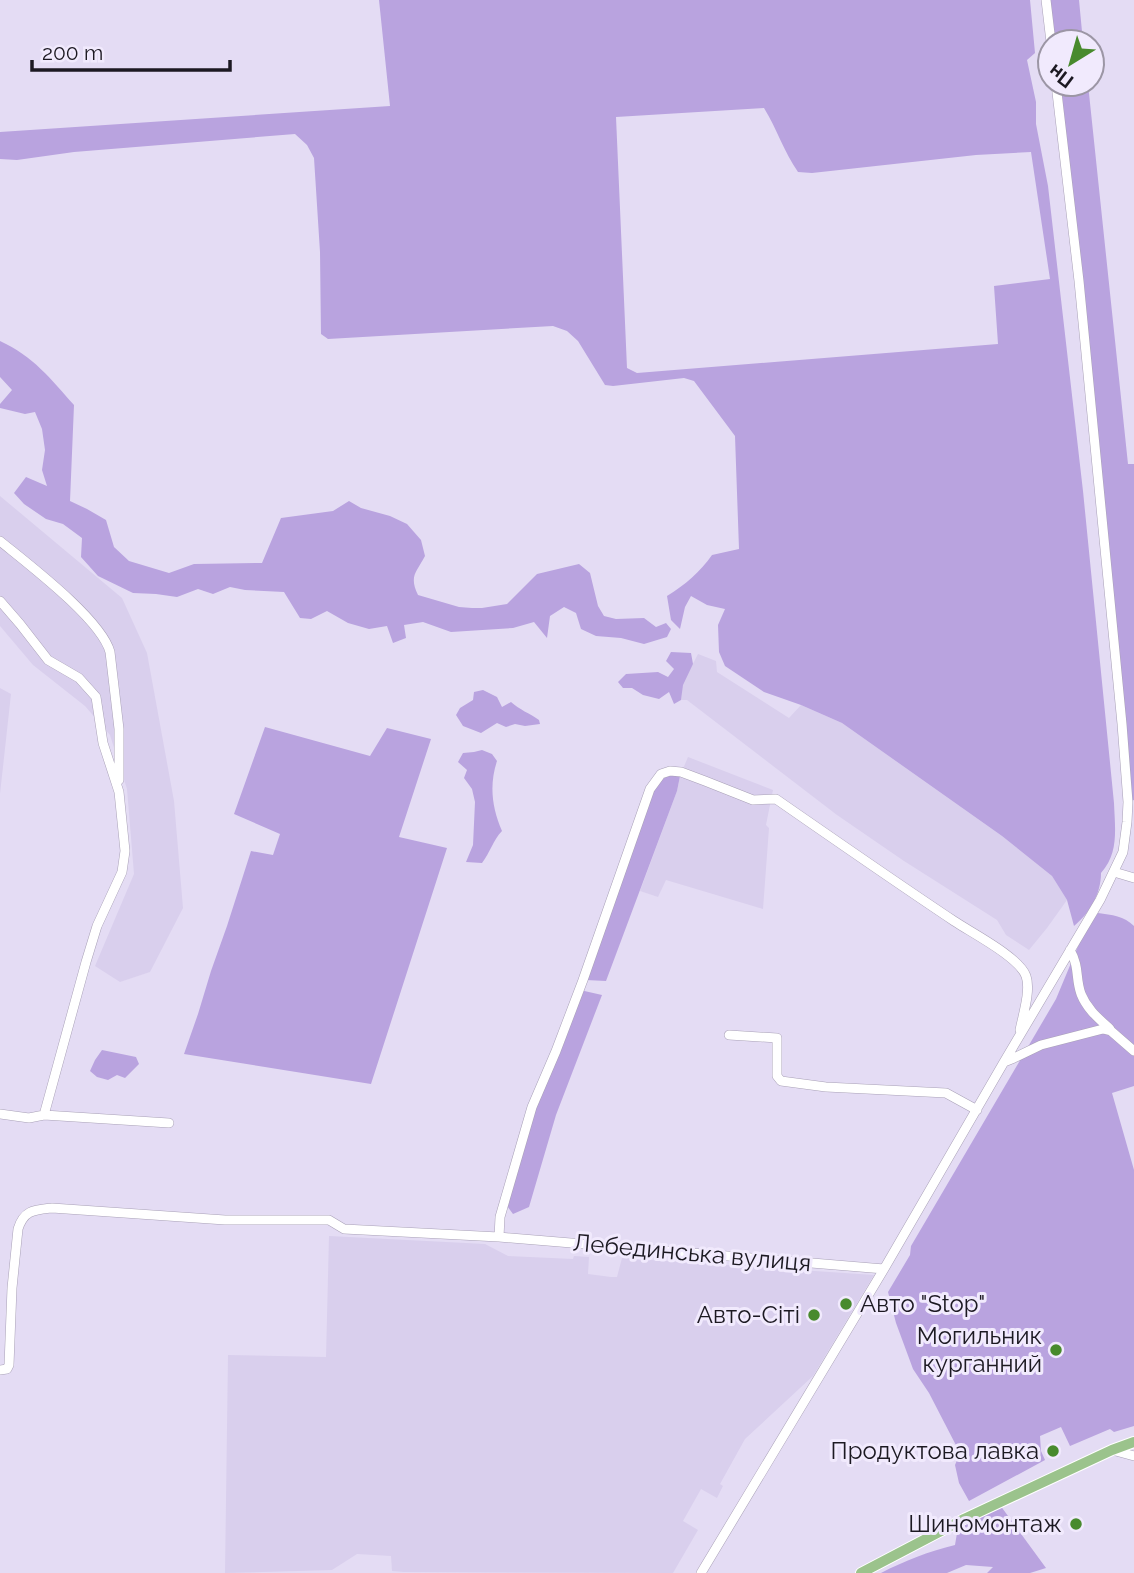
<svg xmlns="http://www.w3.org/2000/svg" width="1134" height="1573" font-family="Raleway,sans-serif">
  <rect width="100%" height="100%" fill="#e4dcf4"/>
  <path fill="#d9cfed" d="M0,496L122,598L147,653L174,801L183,908L150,972L120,982L95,966L134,874L127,789L110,735L85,706L33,665L0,626Z
    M698,654L716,661L717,672L789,718L801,705L842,723L1002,836L1052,876L1067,900L1047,928L1029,950L1006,935L997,920L904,861L837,815L687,700H681L682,685Z
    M0,688L11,694L0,794Z
    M688,757L773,790L766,825L769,828L763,909L666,880L658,897L640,891L677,791L680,776Z
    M329,1236L485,1244L508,1256L573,1259L574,1256L589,1257L588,1274L611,1277H617L622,1258L874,1275L813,1376L745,1439L720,1484L723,1486L717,1498L701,1489L683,1521L698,1530L673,1573L404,1572L392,1571L391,1556L357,1554L332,1570L225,1573L228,1355L326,1357Z"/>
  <path fill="#b9a3df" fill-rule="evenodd" d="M379,0H1030L1035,53L1027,60L1036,102V124L1048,186L1083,491L1114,803C1115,829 1119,853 1101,873C1101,894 1090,913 1074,926L1067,900L1052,876L1002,836L842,723L801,705L764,692L725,666L719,652L718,625L725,609L707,605L691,596L685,607L680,629L671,620L667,596C685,585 700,572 712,555L739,549L735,436L694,381L684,378L613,386L605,385L578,341L567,331L553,326L328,339L321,334L320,252L314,158L307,145L295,134L74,152L17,160L0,159V132L390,106ZM764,108C777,129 784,152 798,172L812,173L976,155L1031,152L1050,279L994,286L998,344L637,373L627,368L616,117Z
    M1046,0H1079L1083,42H1051Z
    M1056,84H1088L1128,464H1134V800L1128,802Z
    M0,341C33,356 51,379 74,405L70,501L87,509L106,520L114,547L129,561L169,573L194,564L262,563L281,518L333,511L349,501L361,508L390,516L407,524L421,540L425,556C416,573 409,576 418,595L459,607L472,608H482L507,604L537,574L579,564L590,573L598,606L604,616L616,619L644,618L656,627L666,623L671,629L667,637L644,644L621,638L596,636L581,629L576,613L564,607L550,616L547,638L534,622L513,628L451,632L423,622L404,625L406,638L393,643L387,626L369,629L348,623L327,611L311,619L300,618L284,592L245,590L230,587L213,594L198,589L177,597L156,594L133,593L98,576L81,557L82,538L63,524L46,519L24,504L14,493L26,477L47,486L42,470L45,450L42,429L35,412L25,414L0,408V404L12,390L0,377Z
    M671,652L691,653L693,664L683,685L681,700L674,704L669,692L659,699L643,695L632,688H623L618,682L626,674L658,672L668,677L674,669L666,661Z
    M483,690L497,697L502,707L511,702C520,710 529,713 539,720L540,724L525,726L515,724L506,727L497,723L481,733L463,726L456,715L460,708L473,700L474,692Z
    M265,727L370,756L387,728L431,739L399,837L447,848L371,1084L184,1054L198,1014L211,971L227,926L251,851L273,855L280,834L234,814Z
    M482,750L492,754L497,761C489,785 492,808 502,831C493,840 490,853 482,863L466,862L473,845L475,802L472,789L464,778L467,770L458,762L463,753L474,752Z
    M668,774L680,776L677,791L606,981L586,980L652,791L659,781Z
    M1098,913C1112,915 1124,916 1134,926V1086L1112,1093L1134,1170V1426L1114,1432L1110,1429L1070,1446L1061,1427L1040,1436L1041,1451L1045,1460L969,1501L959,1483L955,1465L960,1453L929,1393L913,1369L896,1323L888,1292L910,1255L911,1246L1056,999L1084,932Z
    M580,990L602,995L556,1115L529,1207L513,1214L505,1203L512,1174Z
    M102,1050L136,1057L139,1064L125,1078L117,1075L108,1080L97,1077L90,1071L95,1060Z
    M1000,1505L1046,1568L1030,1573H987L993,1567L966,1565L947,1573H881C904,1561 930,1551 955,1545L958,1527Z"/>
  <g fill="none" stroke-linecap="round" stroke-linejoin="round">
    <g stroke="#a9a1b7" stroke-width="10">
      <path id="minor" d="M1046,0L1051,42
        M0,541C28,564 101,619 110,652L119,729V780
        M0,601L20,624L48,660L79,678L96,697L103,743L119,792L125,851L122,872L97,926L86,962L44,1115
        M1114,872L1134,878
        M1070,950C1080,968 1075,977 1081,994C1087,1009 1098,1018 1110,1029
        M729,1035L777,1038V1076L781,1081L826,1087L946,1093L977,1110
        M1004,1062L1014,1058L1041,1045L1103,1029L1111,1031L1134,1051
        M0,1114L29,1118L44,1115L169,1123
        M499,1237L500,1217L532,1107L556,1051L583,980L650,789L661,774L670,771L681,772L705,781L753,800L776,799C835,840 894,881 954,921C972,933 1019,957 1026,976C1031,990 1023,1015 1020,1030
        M0,1370L7,1369L9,1365L12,1288L18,1229C24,1210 34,1210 52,1208L225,1220H329L344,1229L499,1237L884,1269
        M1112,1450L1134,1456
        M701,1573L884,1269L1004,1062L1100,900L1123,852L1127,822L1128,802L1122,724L1079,281L1056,84"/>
    </g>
    <g stroke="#fff" stroke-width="12">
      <path id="major" d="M861,1573L964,1519L1112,1450L1134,1442"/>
    </g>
    <use href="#minor" stroke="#fff" stroke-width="9"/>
    <use href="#major" stroke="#9bc38c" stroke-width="10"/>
  </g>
  <g fill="#488a2d" stroke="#f1eafd" stroke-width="2.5">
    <circle cx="846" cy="1304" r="7"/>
    <circle cx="814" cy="1315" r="7"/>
    <circle cx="1056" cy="1350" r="7"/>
    <circle cx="1053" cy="1451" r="7"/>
    <circle cx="1076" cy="1524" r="7"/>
  </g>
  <g text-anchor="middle" stroke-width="6" stroke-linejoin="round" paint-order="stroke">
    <g font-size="24" fill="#1c1922" stroke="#f1eafd">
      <text transform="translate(692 1253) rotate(5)" y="8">Лебединська вулиця</text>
    </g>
    <g font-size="24" fill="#1c1922" stroke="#f1eafd" text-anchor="end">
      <text x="860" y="1312" text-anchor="start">Авто "Stop"</text>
      <text x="800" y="1323">Авто-Сіті</text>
      <text x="1042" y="1344">Могильник<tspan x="1042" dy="28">курганний</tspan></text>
      <text x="1039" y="1459">Продуктова лавка</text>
      <text x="1062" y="1532">Шиномонтаж</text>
    </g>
  </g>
  <g transform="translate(1071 63) rotate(217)"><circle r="33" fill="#f1eafd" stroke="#9c96a5" stroke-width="2"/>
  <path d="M0-5L12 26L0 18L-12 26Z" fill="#488a2d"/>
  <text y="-10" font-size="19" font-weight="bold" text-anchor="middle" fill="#1c1922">Пн</text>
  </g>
  <path d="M32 60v10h198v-10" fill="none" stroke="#1c1922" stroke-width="3.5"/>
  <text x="42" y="60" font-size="21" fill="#1c1922" stroke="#f1eafd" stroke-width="5" paint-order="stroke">200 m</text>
</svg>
